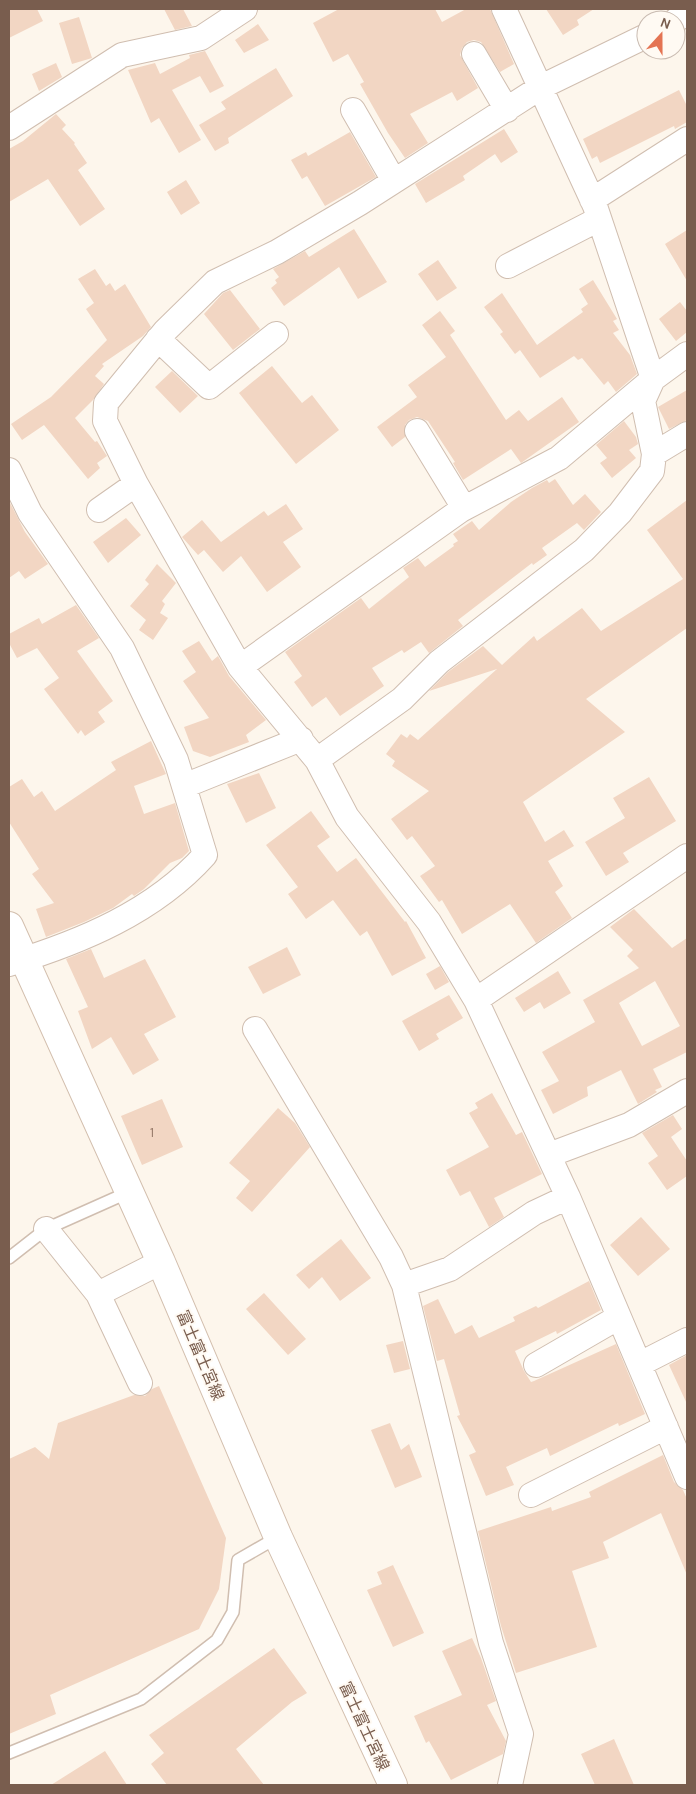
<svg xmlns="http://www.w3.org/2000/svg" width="696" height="1794" font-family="Karla,'Noto Sans JP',sans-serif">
  <rect width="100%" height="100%" fill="#fdf6ec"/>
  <path fill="#f2d6c3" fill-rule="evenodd" d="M9,9H37L43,21L9,38Z
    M164,9H183L192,26L175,30Z
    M339,9H435L442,22L466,9H490L514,64L500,72L481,42L474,40L467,42L462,48L460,55L478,88L457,101L452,92L410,114L428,143L405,158L388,133L360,84L364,82L348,54L333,62L313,23Z
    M546,9H594L577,20L579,25L563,35Z
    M79,17L92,58L72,64L59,23Z
    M258,24L269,40L244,53L235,40Z
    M205,51L224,86L210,93L200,76L172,90L201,140L179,153L159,118L151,123L128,70L155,63L160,74L190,58L189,55Z
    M56,63L62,77L39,91L32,74Z
    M276,68L293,96L228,138L229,143L215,151L199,125L226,109L221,102Z
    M679,90L687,106V122L675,129L674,126L600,163L597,156L592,159L583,139Z
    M56,114L66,125L62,129L75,143L74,144L87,163L78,170L105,209L80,226L48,179L9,202V149L23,141Z
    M504,129L518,152L501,163L495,154L463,176L465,180L426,203L415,184Z
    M350,132L376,177L325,206L307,176L302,179L291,160L306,152L308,156Z
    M186,180L200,203L181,215L167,192Z
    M354,229L387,282L358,299L339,267L284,306L271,288L277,283L275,280L279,277L273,269L305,251L309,257Z
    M687,230V281L665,244Z
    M438,260L457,288L437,301L418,274Z
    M95,269L106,286L110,283L115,291L125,284L151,327L143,336L102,364L104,366L95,376L104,384L93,400L75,418L95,442L97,441L107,456L97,463L100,468L88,479L44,425L22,440L11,424L51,397L107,340L86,309L94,303L78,279Z
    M593,280L617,319L613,321L619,330L613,333L630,355L637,374L616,392L608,381L604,385L582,358L578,360L574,356L540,378L520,350L515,354L500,334L503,332L484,307L502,293L537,345L583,312L581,309L588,304L579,289Z
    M230,290L260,329L233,350L204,314L223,293Z
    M680,302L687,311V332L676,341L659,319Z
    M440,311L455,331L450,335L506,420L519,410L528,421L562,397L579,422L521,463L511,449L463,480L453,463L455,462L428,421L417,417L409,420L405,425V437L392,447L377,427L417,397L408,385L446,357L422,325Z
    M272,366L302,403L312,395L339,430L296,464L239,393Z
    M172,371L198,396L180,413L155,387Z
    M687,390V420L669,429L658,407Z
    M624,421L636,437L638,444L629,450L636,458L612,478L600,463L607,458L596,445Z
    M555,479L573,505L585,494L601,512L584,530L577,523L542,548L547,555L533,565L532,563L458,620L463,626L429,653L421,642L404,653L402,650L372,668L384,686L340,716L326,697L312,707L294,682L302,676L285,652L361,598L369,609L409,577L403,568L418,558L425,567L454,546L453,544L458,541L453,534L472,521L479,530L511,502L532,488L547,480L549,483Z
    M687,500V628L586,699L625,732L523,802L545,842L564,830L574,846L548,861L563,886L555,892L572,918L536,943L510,904L462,934L442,900L439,902L420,876L435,866L412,836L407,840L391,819L429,791L392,766L395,761L386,754L401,734L407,738L410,734L418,740L497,669L429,691L448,672L483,646L502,665L534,636L537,641L582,608L601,631L683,579L647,530Z
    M9,501L25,532L48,564L25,579L19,571L9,578Z
    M286,504L303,529L283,542L301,567L267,592L241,556L223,572L204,550L198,555L182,537L202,520L221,542L264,511L268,516Z
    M126,518L141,535L108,563L93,542Z
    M157,564L176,583L162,601L165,604L160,613L168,618L153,640L139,630L146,620L130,606L149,584L145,580Z
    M76,605L99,638L77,651L113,701L98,712L105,722L85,736L81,730L78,734L44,689L59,678L37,648L17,658L9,643V634L39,618L42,624Z
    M199,641L212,661L218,656L229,676L266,720L246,735L249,742L210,757L193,751L184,727L209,718L183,681L196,672L182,651Z
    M151,741L166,774L134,786L144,814L175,803L189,851L182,858L170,863L144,889L134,896L132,894L113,908L84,922L46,937L36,909L54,903L32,874L39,869L9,822V787L22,779L34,797L42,791L55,811L116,770L111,762Z
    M259,773L276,808L246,823L227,784Z
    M649,777L676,821L623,853L629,862L606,876L585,842L625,818L613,798Z
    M311,811L330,837L317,846L337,872L356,858L405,922L406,921L426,958L392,976L367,931L360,936L333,900L306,919L288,894L298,887L266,845Z
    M634,909L672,948L687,938V1052L653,1069L662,1087L655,1090L657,1092L638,1104L621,1070L587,1087L588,1096L553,1114L541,1090L559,1081L542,1052L595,1022L583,1000L639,968L627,956L633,950L610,927ZM655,981L680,1026L642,1046L619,1003Z
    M287,947L301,975L263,994L248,967Z
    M91,949L104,978L145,959L176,1017L144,1034L159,1060L133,1075L111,1037L92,1049L78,1011L88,1007L66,959Z
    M440,966L449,982L435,990L426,974Z
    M558,971L571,993L544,1009L540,1002L524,1012L515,998Z
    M449,995L463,1018L436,1034L439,1039L419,1051L402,1021Z
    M492,1093L516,1135L522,1132L542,1174L494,1198L504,1217L489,1227L470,1191L460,1196L446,1170L489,1147L469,1113L478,1108L475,1103Z
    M162,1099L183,1147L142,1165L121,1116Z
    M278,1108L295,1123L310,1147L252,1212L236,1198L250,1181L229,1163Z
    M673,1115L682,1129L671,1137L687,1161V1176L667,1190L648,1163L658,1156L642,1133Z
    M641,1217L670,1249L638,1276L610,1245Z
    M341,1239L371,1278L340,1301L322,1277L309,1289L296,1275Z
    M589,1281L601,1310L557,1334L556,1331L515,1351L524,1371L531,1382L534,1381L616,1344L645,1414L619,1426L618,1423L550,1456L547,1448L506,1467L514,1485L486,1496L469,1455L476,1452L457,1416L460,1415L444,1359L437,1361L423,1306L438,1299L455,1334L472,1325L479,1338L515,1321L513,1317L536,1306L538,1308Z
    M264,1293L306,1339L288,1355L246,1309Z
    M403,1341L410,1369L394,1373L386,1345Z
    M687,1355V1404L669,1365Z
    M159,1386L226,1538L219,1589L199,1629L50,1695L56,1714L9,1734V1459L35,1447L49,1459L58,1423L134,1395L145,1396L152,1389Z
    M390,1423L401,1450L409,1444L422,1477L395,1488L371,1430Z
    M663,1455L674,1482L683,1490L687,1499V1575L661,1513L603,1542L609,1558L572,1571L597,1647L516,1673L501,1626L478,1531L551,1507L552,1511L591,1497L589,1492Z
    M393,1565L424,1633L393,1647L367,1590L382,1584L377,1572Z
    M472,1638L481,1658L496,1701L487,1705L506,1741L503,1754L451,1780L429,1741L426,1743L414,1716L462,1695L442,1651Z
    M274,1648L307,1693L292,1702L236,1749L264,1785H167L151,1764L164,1753L149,1735Z
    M614,1739L634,1785H595L581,1754Z
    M105,1751L127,1785H51Z"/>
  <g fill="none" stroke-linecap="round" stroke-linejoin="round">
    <g stroke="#d0beb0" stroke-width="14">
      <path id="lane" d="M9,1258L46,1229L129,1192
        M9,1753L141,1699L217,1640L233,1612L238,1560L278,1537"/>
    </g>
    <g stroke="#d0beb0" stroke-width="26">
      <path id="street" d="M676,20L687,13
        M474,54L507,110
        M353,110L394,181
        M9,128L122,55L201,38L245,9
        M592,200L687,139
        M508,266L599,219
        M158,339L209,387L276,334
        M417,431L464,508
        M654,454L687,434
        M9,470L30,513L122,648L176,760L205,855C154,912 81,942 9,964
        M136,484L105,421L106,403L165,331L215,282L277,252L360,203L541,87L646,36
        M99,510L136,484L240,667L317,760L347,817L429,922L476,1000L568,1197L687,1477
        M240,667L461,510L559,458L653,379L687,354
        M317,760L402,699L439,662L584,550L620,513L652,471L654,454L643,401L653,379L595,206L504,9
        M184,786L301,739
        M476,1000L687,856
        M255,1029L391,1257L404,1285L491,1643L521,1734L510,1785
        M549,1155L629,1125L687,1091
        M46,1229L98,1294L140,1383
        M404,1285L450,1269L534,1213L568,1197
        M98,1294L161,1262
        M640,1364L687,1340
        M536,1365L619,1317
        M531,1495L666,1427"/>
    </g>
    <g stroke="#d3bfae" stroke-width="30">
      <path id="secondary" d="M9,926L161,1262L278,1537L393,1785"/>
    </g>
    <use href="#lane" stroke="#fff" stroke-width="11"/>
    <use href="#street" stroke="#fff" stroke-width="24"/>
    <use href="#secondary" stroke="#fff" stroke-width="28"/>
  </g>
  <g text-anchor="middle" stroke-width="4" stroke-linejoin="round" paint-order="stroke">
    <g font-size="14" fill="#977b6b">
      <text x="152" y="1137">1</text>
    </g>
    <g font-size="16" fill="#795d4e" stroke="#fffaf3">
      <text transform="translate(201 1355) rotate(67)" y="6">富士富士宮線</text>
      <text transform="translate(365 1726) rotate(65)" y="6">富士富士宮線</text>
    </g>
  </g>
  <rect width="696" height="1794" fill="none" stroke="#795d4e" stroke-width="20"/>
  <g transform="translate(661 35) rotate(21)"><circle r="24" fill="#fffaf3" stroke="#c9bbb1"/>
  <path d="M0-4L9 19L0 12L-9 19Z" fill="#e47453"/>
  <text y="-8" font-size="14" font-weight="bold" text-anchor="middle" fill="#795d4e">N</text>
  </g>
</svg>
